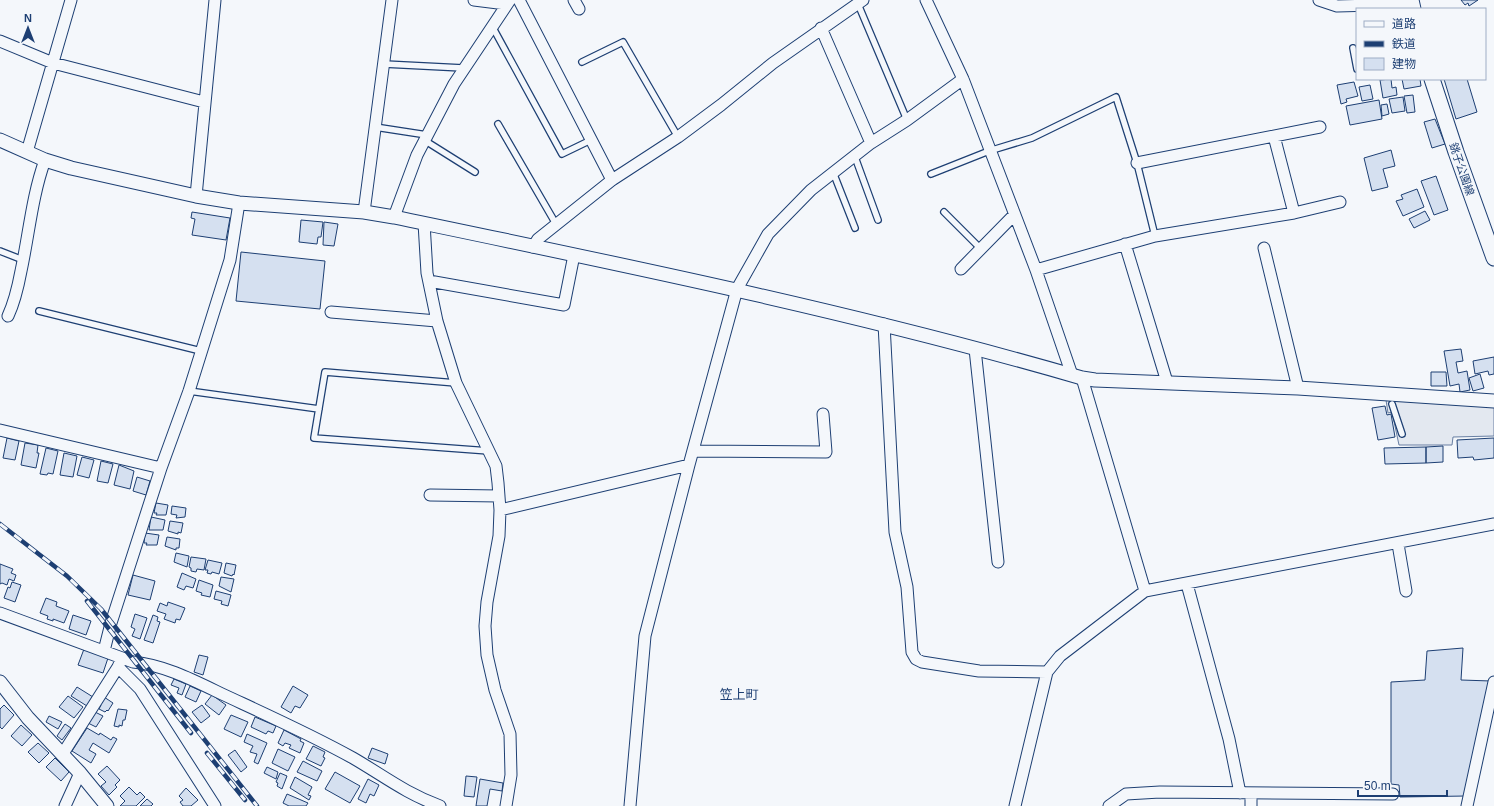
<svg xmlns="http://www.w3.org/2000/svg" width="1494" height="806" font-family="Arial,'Noto Sans JP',sans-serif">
  <rect width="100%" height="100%" fill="#f4f7fb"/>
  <path fill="#e3e8f0" stroke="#687fa3" d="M1386,400L1494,406V436L1453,437L1452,445H1399L1392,412L1388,413Z"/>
  <path fill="#d5e0f0" stroke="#1d3f73" d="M1461,0H1478L1469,6L1468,3L1465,5Z
    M1391,79L1392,88L1396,87L1397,95L1383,98L1380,80Z
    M1402,79H1420L1421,86L1404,89Z
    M1444,79H1467L1477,112L1456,119Z
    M1354,82L1358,96L1346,99L1347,102L1341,104L1337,85Z
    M1370,85L1373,99L1362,101L1359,87Z
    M1413,95L1415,112L1407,113L1404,96Z
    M1403,97L1405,111L1392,113L1389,99Z
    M1379,100L1382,119L1350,125L1346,106Z
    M1387,104L1389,114L1382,116L1381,105Z
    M1435,119L1445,144L1432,148L1424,122Z
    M1391,150L1395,166L1383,169L1388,187L1372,191L1364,158Z
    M1436,176L1448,210L1434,215L1421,181Z
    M1417,189L1424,207L1403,216L1396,201L1403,199L1401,195Z
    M1425,211L1430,220L1414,228L1409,219Z
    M192,212L230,218L226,240L192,235L195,219L191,218Z
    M301,220L323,222L321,237H318L317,244L299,242Z
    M324,222L338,224L334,246L323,245Z
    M241,252L325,261L320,309L236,301Z
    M1461,349L1463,361L1456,362L1458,373L1467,371L1470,390L1460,392L1459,384L1450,386L1444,351Z
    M1494,357V374L1489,375L1488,371L1475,374L1473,361Z
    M1431,372H1446L1447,386H1431Z
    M1480,374L1484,388L1473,391L1469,378Z
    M1385,406L1387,415L1391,414L1395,437L1378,440L1372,408Z
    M7,438L19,441L15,460L3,458Z
    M1494,438V458L1474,460L1473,457L1458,458L1457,440Z
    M25,443L38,445L37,453H39L36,468L21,465Z
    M1443,446V462L1426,463V447Z
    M1426,447V463L1385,464L1384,448Z
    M46,448L58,451L53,474L48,473L47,475L40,474Z
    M64,453L77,456L73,477L60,475Z
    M82,457L94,460L89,478L77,475Z
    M101,461L113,464L108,483L97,481Z
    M119,465L134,471L130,489L114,485Z
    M137,477L150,481L146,495L133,491Z
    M156,503L168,505L166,515H156L157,513H154Z
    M172,506L186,508L185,517L176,518L177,515L171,514Z
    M151,517L165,520L163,530H149Z
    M170,521L183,523L181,533L178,532V534L168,531Z
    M145,533L159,535L157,545H146L147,543H144Z
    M167,537L180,539L179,548H176V550L165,546Z
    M176,553L189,556L187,567L174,562Z
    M191,557L206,559L204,570L197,569L196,572L191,571V568L189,567Z
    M208,560L222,563L219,574L212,572L211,574L207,573L208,570H205Z
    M226,563L236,565L234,575L233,574L232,576L224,573Z
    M0,564L13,569L11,573L16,575L14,581L9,579L7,585L2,583L0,584Z
    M182,573L196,579L193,588L186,586L184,590L177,587Z
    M133,575L155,581L150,600L128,595Z
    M221,577L234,579L231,592L219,586Z
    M199,580L213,585L210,597L201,595L202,593L196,591Z
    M12,582L21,585L15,602L4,598L8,587L10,588Z
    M216,591L231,595L228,606L221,604L222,601L214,599Z
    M46,598L57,602L56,606L69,611L64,623L53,619V621L47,619L48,616L40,613Z
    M168,602L185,608L180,620L176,619L175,623L164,619L166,614L157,611L160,603L167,606Z
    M135,614L147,618L140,639L132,636L135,629L131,627Z
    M73,615L91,621L86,635L69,629Z
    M153,615L158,617L157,621L160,622L153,643L144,640Z
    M1463,648L1461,680L1491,681L1466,796L1400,797L1399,785L1391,784V682L1425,680L1427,651Z
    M84,649L108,658L103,673L78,665Z
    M199,655L208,657L203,675L194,672Z
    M174,679L186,684L182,695L177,693L179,688L171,685Z
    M190,686L201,691L196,702L185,697Z
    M293,686L308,695L300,708L295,706L291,713L281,707Z
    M77,687L93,697L87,706L71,696Z
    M212,695L226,705L219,715L205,704Z
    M68,696L83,707L74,718L59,707Z
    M104,697L113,703L108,711L107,710L105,712L99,709L101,705L99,704Z
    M4,705L14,715L2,729L0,727V709Z
    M202,705L210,716L201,723L192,712Z
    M118,709L127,710L125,720H123L122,726L119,725V727L114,726Z
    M95,712L103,716L96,727L88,723Z
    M231,715L248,722L241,737L224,729Z
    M49,716L62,722L58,729L46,722Z
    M255,717L276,726L273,733L268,731L266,734L251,727Z
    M65,724L71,728L62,740L57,736Z
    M21,725L32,735L22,746L11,736Z
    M87,728L99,735L100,733L111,740L113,737L117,739L109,753L93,743L89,750L96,754L91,763L72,751Z
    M284,730L301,739L300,741L304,743L300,753L289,748L291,745L285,743L283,746L278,743Z
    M247,734L267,743L258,764L254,762L257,754L250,752L253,746L244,742Z
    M38,743L49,753L39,763L28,752Z
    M313,746L325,752L323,757L325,758L321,766L306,759Z
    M372,748L388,754L385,764L368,758Z
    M278,749L295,757L288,771L272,763Z
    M235,750L247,767L241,772L228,755Z
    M55,758L69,772L61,781L46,767Z
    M303,761L322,771L317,781L297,772Z
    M107,766L120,780L115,785L117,787L109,795L101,786L106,782L98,774Z
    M267,767L278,772L276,779L264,773Z
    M335,772L360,786L350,803L325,789Z
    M280,773L287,776L282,789L277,786L278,783L276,782Z
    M466,776L477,777L474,797L464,796Z
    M295,777L312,787L308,795L311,796L309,800L290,788Z
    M368,779L379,785L374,796L370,794L366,803L358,799Z
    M480,779L503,783L502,791L490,789L487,806H476Z
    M129,787L137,795L140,792L145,797L136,806H120L125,801L120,796Z
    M186,788L198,800L191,806H183L180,802L183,800L179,796Z
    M287,794L308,803L306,806H289L283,803Z
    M147,799L153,804L151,806H140Z"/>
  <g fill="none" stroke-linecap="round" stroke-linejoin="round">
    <g stroke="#1d3f73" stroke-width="8">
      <path id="service" d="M858,4L907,120
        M492,26L562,154L591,140
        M1353,48L1357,69
        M582,62L623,42L678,137
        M384,64L463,68
        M498,124L556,224
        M375,127L427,135
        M424,140L475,172
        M855,157L878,220
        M833,172L855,228
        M931,174L989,151L1032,138L1116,97L1137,163L1155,236
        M944,212L981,249
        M0,251L23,260
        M39,311L201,351
        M456,383L325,372L314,438L489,451
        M189,391L319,409
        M1392,404L1402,434"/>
    </g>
    <g stroke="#1d3f73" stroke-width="13">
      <path id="minor" d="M474,0L506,4
        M519,0L612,180
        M574,0L579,9
        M926,0L963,79L1036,270L1072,375
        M1319,0L1337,6L1412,4
        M821,28L871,143
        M0,41L53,63L204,102
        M1274,136L1294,213
        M27,152L71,0
        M1137,163L1320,127
        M196,196L215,0
        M364,212L392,0
        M394,217L417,155L454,84L510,0
        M424,223L427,273L437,321L456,383L496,466L498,483L500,510L499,536L487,602L485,626L487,655L495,690L510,734L511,775L506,806
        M1125,244L1167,382
        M533,247L538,239L612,180L678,137L721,105L773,63L863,0
        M1264,248L1298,388
        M961,269L1014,215
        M1036,270L1155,236L1294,213L1340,202
        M429,281L564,305L574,255
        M331,312L437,321
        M8,316C15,301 18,287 21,271C29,234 32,196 45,160
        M884,324L895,532L907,587L912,652L916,659L922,662L979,671L1047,672
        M975,349L998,562
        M1082,378L1145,591
        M0,430L161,468
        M693,451L826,452L823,414
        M430,495L499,496
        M500,510L689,465
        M1398,544L1406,591
        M1187,584L1229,739L1240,793
        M0,613L133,662C164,665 193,680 222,694C265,714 310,734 353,758C384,776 405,793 440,806
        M104,651L111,623L161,468L189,391L230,260L239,203
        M118,667L140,689L215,806
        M62,755L118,667L121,660
        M1251,793V806
        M65,806L80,773
        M630,806L645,636L689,465L737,289L768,234L811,190L871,143L907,120L963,79
        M1015,806L1047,672L1060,656L1145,591L1494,524
        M1109,806L1126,794L1160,792L1393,794
        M1467,806L1494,682"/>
    </g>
    <g stroke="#1d3f73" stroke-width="15">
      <path id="tertiary" d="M0,140L45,160L71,168L196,196L239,203L364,212L394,217C624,265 855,312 1082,378L1095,380L1298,388L1494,401
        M0,682L28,718L80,773L107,806"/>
    </g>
    <g stroke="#1d3f73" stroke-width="17">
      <path id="secondary" d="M1411,0L1413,9
        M1432,79L1456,152L1494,258"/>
    </g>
    <use href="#service" stroke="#f4f7fb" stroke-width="5.5"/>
    <use href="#minor" stroke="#f4f7fb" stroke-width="11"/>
    <use href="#tertiary" stroke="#f4f7fb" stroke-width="13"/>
    <use href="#secondary" stroke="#f4f7fb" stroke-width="15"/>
    <g stroke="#1d3f73" stroke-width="4.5">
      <path id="rail" d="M0,524L67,576L101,609L257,806
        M87,601L191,733
        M207,753L245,800"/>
    </g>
    <use href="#rail" stroke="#f4f7fb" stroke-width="3" stroke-dasharray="9" stroke-linecap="butt"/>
  </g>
  <g text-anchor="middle" stroke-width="3" stroke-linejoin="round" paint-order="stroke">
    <g font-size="11" fill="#1d3f73" stroke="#f4f7fb">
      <text transform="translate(1462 169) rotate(71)" y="4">銚子公園線</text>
    </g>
    <g font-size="13" fill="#1d3f73" stroke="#f4f7fb">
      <text x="739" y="699">笠上町</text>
    </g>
  </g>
  <rect x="1356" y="8" width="130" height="72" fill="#f4f7fb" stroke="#9eadc5"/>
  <rect x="1364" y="21" width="20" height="6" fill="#f4f7fb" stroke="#9eadc5"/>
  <text x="1392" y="28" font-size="12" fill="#1d3f73">道路</text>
  <rect x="1364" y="41" width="20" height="6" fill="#1d3f73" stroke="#9eadc5"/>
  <text x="1392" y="48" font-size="12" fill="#1d3f73">鉄道</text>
  <rect x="1364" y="58" width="20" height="12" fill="#d5e0f0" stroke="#9eadc5"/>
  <text x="1392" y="68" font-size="12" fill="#1d3f73">建物</text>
  <g transform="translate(28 28)" stroke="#f4f7fb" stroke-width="3" paint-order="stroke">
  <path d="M0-3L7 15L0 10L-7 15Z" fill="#1d3f73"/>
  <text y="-6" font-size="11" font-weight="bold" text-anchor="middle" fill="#1d3f73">N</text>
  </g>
  <path d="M1358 790v6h89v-6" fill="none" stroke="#1d3f73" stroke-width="2"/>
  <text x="1364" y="790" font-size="12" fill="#1d3f73" stroke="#f4f7fb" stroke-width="3" paint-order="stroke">50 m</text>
</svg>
